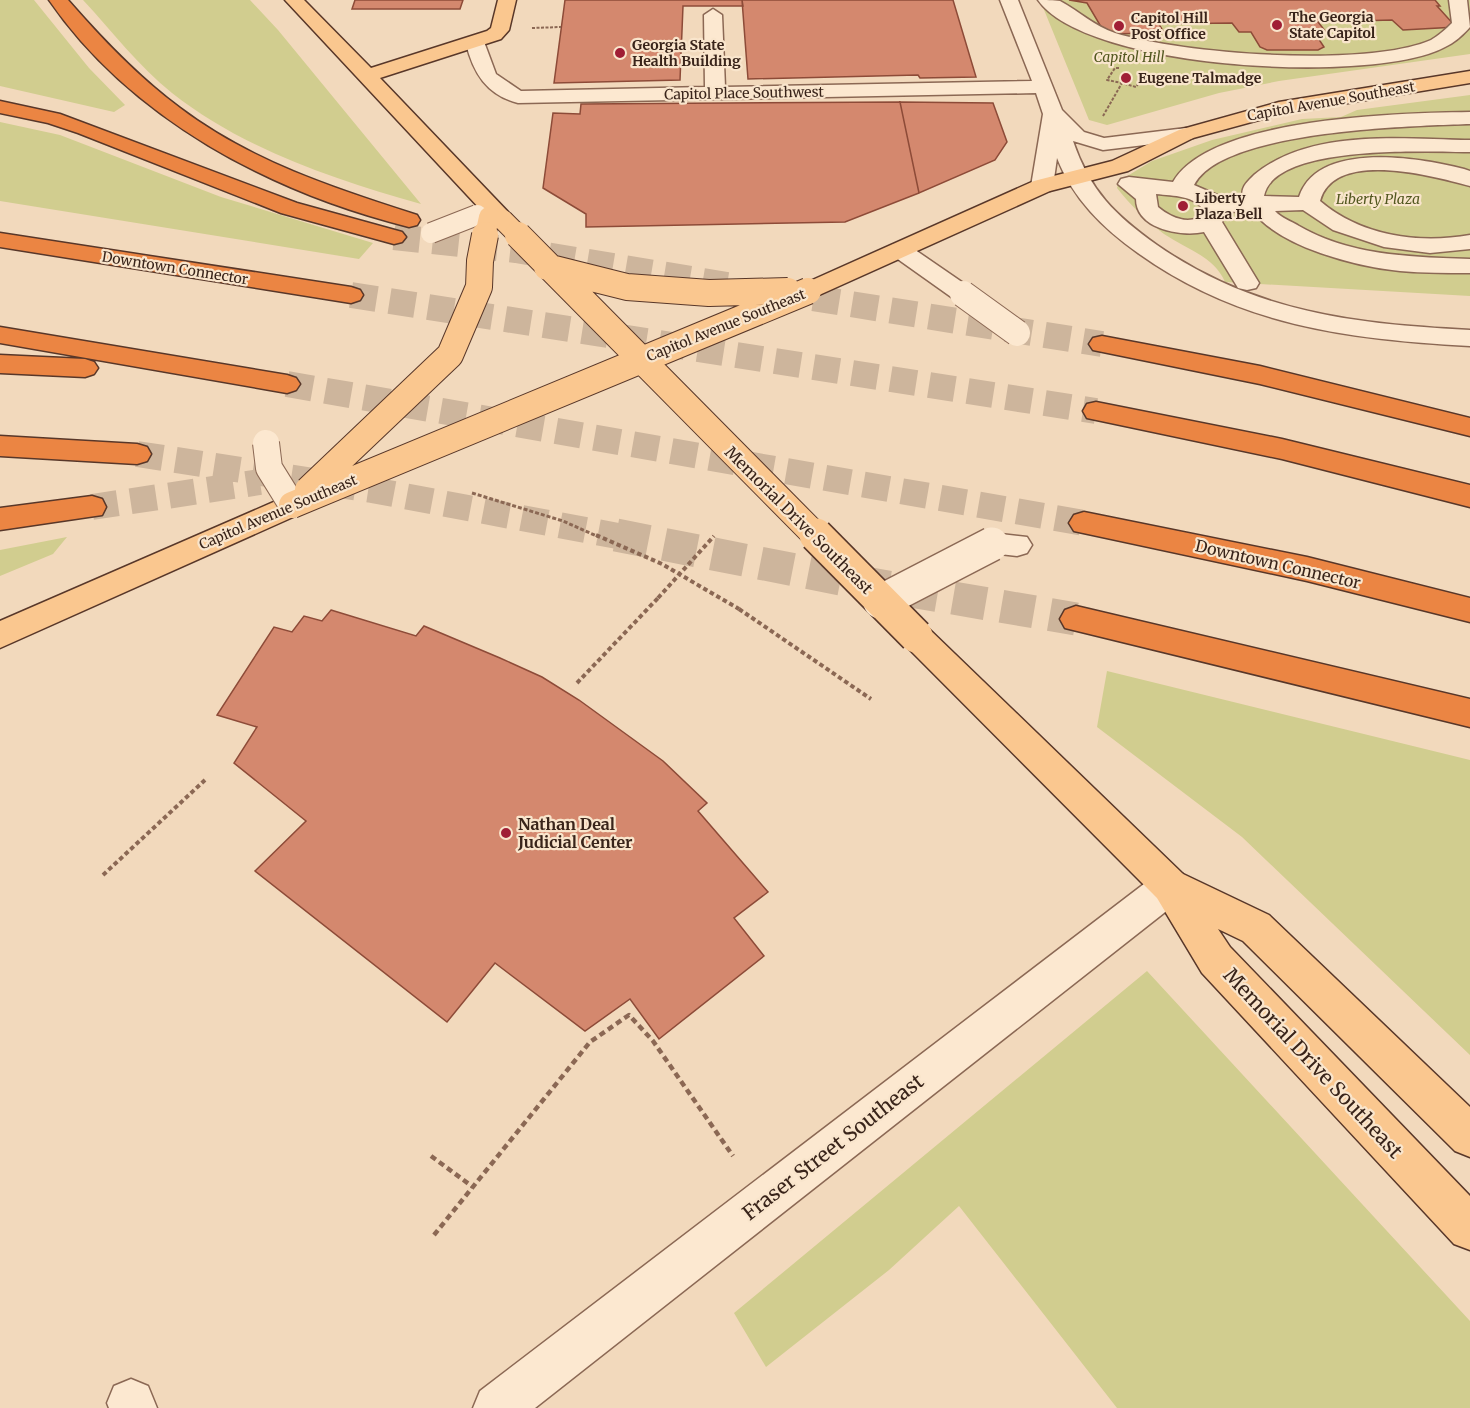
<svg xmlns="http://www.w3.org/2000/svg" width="1470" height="1408" font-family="Merriweather,serif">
  <rect width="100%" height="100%" fill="#f2d9bc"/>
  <path fill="#d1cd8f" d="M0,0H34L89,68L125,105L114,112L0,86Z
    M83,0H250L278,30L421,204C335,180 243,149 172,93C139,67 112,31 83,0Z
    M1040,0H1470V54L1279,81L1219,93L1107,125L1089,120Z
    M1470,95V296L1225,282C1214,256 1186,249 1164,234C1147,221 1130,205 1117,188L1119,181L1152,161L1212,140L1302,119L1341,117L1357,110Z
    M0,122L60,135L221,197L373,243L359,259L0,201Z
    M67,537L53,554L0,576V550Z
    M1107,671L1470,760V1055L1242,837L1097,727Z
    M1147,971L1470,1321V1408H1117L959,1206L889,1270L766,1367L734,1313Z"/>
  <path fill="#d4886e" stroke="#8d4b38" stroke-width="1.5" d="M355,0H463L460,9H352Z
    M565,0H742L743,6H683L680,80L554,83Z
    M742,0H953L976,77L920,78L918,75L748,79Z
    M1069,0H1435L1440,6H1437L1456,27L1403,30L1392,20L1318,22L1326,32H1314L1324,47L1318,50H1267L1260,47L1251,32H1239L1232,23L1159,24L1163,31L1159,33L1109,34L1104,32L1087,3Z
    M900,102L993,103L1007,142L995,160L919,193Z
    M900,102L919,193L845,222L586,227V214L543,188L553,113L580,114L581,104Z
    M331,610L416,636L424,626L500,658L542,677L579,700L663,761L707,803L698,811L768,892L734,918L764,956L659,1039L630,999L585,1031L495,963L447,1022L255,871L306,821L234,763L257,727L217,715L274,627L292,632L304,616L322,621Z"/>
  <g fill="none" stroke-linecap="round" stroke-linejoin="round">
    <path stroke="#cdb59c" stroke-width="26" stroke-dasharray="26 13" stroke-linecap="butt" d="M394,237L516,250L727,285
      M775,292L1102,344
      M351,295L1096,411
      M287,384L1084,523
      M137,454L372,490L623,537
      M92,507L260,482"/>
    <path stroke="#cdb59c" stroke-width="33" stroke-dasharray="33 16" stroke-linecap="butt" d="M616,535L841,579L1076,619"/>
    <g stroke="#8b6854" stroke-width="3">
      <path id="minor" d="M1000,0H1018L1062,110L1084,132L1104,138L1186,128L1193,130L1196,134L1193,138L1186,140L1103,150L1073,141C1090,191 1115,215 1157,245C1255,313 1355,324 1470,330V346C1348,339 1240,326 1138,253C1103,228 1073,199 1057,158L1053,186L1050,191H1034L1031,186L1043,114L1036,93L518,103C487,95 473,73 466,43L469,39H483L496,74L521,91L705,87L704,15L713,9L722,15L725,87L1032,81Z
        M1038,0C1045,0 1054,0 1060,1C1079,11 1094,26 1115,33C1182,54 1367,68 1431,40C1438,36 1446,29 1452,23L1449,0H1467L1470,27C1464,34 1454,43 1445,47C1375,85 1086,70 1038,0Z
        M1470,112V124C1412,126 1222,130 1194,185L1217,195L1220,199L1243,198C1240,188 1247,182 1254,175C1310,128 1401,139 1470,140V152C1430,152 1274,143 1264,196L1299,197C1318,140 1420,158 1464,169L1470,171V186C1433,176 1334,149 1320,201C1361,236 1418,244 1470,235V249L1430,253L1384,247L1333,230L1303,210L1275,211C1281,218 1291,221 1299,226C1351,256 1411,257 1470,259V273C1447,273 1423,273 1400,271C1358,267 1279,247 1253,211L1227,212L1222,222L1259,283L1256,288L1247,290L1238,288L1204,232C1181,237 1136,229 1136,199L1118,184L1121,179L1129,177L1173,182C1210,117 1401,113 1470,112ZM1156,194C1174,196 1195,195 1205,212C1192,227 1171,218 1158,207Z
        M900,243L908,245L972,289L975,294L972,299L963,302L954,299L892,255L888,250L892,245Z
        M992,533L1027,537L1032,545L1027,553L1017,556L982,552L977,544L982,536Z
        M1170,869L1183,874L1188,886L1183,898L535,1408H473L480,1391L1157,874Z
        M131,1379L148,1386L157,1408H109L107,1403L114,1386Z"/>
    </g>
    <g stroke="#583729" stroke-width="3">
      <path id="major" d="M285,0H304L371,68L487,31L491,28L498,0H516L509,30L501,39L380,78L511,215L514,220L511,225H495Z
        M1470,71V83L1281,114L1193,138L1128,171L1050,191L817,296L808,299L799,296L796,291L799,286L1034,181L1112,161L1179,130L1279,102Z
        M292,494L302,497L306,505L302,513L0,648V621Z
        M916,623L927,627L1183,874L1269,915L1470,1107V1157L1455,1151L1243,941L1218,929L1230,947L1470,1196V1250L1454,1244L1202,973L1157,898L905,645L900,636L905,627Z"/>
    </g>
    <g stroke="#583729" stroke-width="3">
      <path id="highway" d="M49,0H68C102,39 138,77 180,108C250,161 335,189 417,215L420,220L417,225L409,227C272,193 131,119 49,0Z
        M0,101L60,114L297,203L402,232L406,237L402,242L394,244L281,213L78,133L48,123L0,113Z
        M0,233L351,287L360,290L363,295L360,300L351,303L0,247Z
        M0,327L287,375L296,378L300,384L296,390L287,393L0,343Z
        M1102,336L1260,366L1470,418V436L1260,384L1093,350L1089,344L1093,338Z
        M0,355L85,359L94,362L98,368L94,374L85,377L0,373Z
        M1096,402L1282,439L1470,485V507L1282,459L1087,418L1083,411L1087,404Z
        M0,436L137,444L147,447L151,454L147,461L137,464L0,456Z
        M92,496L102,499L106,507L102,515L0,530V508Z
        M1084,512L1307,557L1470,598V622L1307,581L1074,531L1069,523L1074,515Z
        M1076,606L1470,699V727L1065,628L1060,619L1065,610Z"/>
    </g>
    <path stroke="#8b6854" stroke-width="2" stroke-dasharray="3 1.5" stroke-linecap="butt" d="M532,28L561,27
      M1119,68H1115L1107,80L1122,83
      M1103,116L1122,83L1136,87L1144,75L1141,74"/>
    <path stroke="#8b6854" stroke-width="4" stroke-dasharray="4.5 3" stroke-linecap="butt" d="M739,609L871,699
      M577,683L658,598
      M103,875L205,780"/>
    <path stroke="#8b6854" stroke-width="4.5" stroke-dasharray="6 4" stroke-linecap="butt" d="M431,1156L473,1187
      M434,1235L590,1042L629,1015L653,1041L733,1156"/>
    <use href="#minor" fill="#fce8d0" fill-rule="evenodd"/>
    <use href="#major" fill="#fac78f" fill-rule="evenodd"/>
    <use href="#highway" fill="#eb8543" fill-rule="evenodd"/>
    <g stroke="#8b6854" stroke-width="22" stroke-linecap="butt">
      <path id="minor-bridge-far2" d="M431,233L477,215"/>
    </g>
    <g stroke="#8b6854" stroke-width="28" stroke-linecap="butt">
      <path id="minor-bridge-far1" d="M963,294L1017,333
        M266,443L269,468L292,505"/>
    </g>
    <g stroke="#8b6854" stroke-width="36" stroke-linecap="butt">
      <path id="minor-bridge" d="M880,602L992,544"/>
    </g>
    <g stroke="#583729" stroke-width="22" stroke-linecap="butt">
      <path id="major-bridge-far2" d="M503,220L519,236
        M485,236L489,217"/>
    </g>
    <g stroke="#583729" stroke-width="28" stroke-linecap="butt">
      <path id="major-bridge-far1" d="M518,235L817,537
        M547,267L627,287L709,293L788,291
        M308,490L450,355L479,287L480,261L485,235
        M292,505L808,291"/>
    </g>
    <g stroke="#583729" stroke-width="36" stroke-linecap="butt">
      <path id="major-bridge" d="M816,535L916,636"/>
    </g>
    <path stroke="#8b6854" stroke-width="3" stroke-dasharray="4 2" stroke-linecap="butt" d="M472,493L563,521L599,537"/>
    <path stroke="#8b6854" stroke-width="4" stroke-dasharray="4.5 3" stroke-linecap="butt" d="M596,535L662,564L739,609
      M658,598L714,536"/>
    <use href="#minor-bridge-far2" stroke="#fce8d0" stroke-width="20"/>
    <use href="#minor-bridge-far1" stroke="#fce8d0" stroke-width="26"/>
    <use href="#minor-bridge" stroke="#fce8d0" stroke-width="33"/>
    <use href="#major-bridge-far2" stroke="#fac78f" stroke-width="20"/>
    <use href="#major-bridge-far1" stroke="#fac78f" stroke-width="26"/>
    <use href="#major-bridge" stroke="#fac78f" stroke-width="33"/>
  </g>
  <g fill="#a01e35" stroke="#f9e5cc" stroke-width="2">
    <circle cx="1277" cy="25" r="6"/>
    <circle cx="1119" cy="26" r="6"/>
    <circle cx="620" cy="53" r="6"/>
    <circle cx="1126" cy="78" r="6"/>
    <circle cx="1183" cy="206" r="6"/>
    <circle cx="506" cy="833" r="6"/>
  </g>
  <g text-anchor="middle" stroke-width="4.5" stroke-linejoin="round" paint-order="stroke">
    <g font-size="14" font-weight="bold" fill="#39241a" stroke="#f9e5cc" text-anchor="start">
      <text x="1289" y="22">The Georgia<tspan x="1289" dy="16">State Capitol</tspan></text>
      <text x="1131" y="23">Capitol Hill<tspan x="1131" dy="16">Post Office</tspan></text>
      <text x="632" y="50">Georgia State<tspan x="632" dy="16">Health Building</tspan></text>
      <text x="1138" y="83">Eugene Talmadge</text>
      <text x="1195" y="203">Liberty<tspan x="1195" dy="16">Plaza Bell</tspan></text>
    </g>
    <g font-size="14" font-style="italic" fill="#52571f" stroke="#f9e5cc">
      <text x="1129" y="62">Capitol Hill</text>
      <text x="1378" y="204">Liberty Plaza</text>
    </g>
    <g font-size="14" fill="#39241a" stroke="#f9e5cc">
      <text transform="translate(744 93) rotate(-1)" y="5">Capitol Place Southwest</text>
      <text transform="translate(1331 101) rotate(-10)" y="5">Capitol Avenue Southeast</text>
      <text transform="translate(175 268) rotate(9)" y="5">Downtown Connector</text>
      <text transform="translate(726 325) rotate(-22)" y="5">Capitol Avenue Southeast</text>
      <text transform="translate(278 512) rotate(-23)" y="5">Capitol Avenue Southeast</text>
    </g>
    <g font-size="16" fill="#39241a" stroke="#f9e5cc">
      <text transform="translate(799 520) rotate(45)" y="6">Memorial Drive Southeast</text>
      <text transform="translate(1278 564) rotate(13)" y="6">Downtown Connector</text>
    </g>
    <g font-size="16" font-weight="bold" fill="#39241a" stroke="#f9e5cc" text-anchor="start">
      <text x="518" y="830">Nathan Deal<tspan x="518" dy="18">Judicial Center</tspan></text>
    </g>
    <g font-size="20" fill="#39241a" stroke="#f9e5cc">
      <text transform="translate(1313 1063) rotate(47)" y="7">Memorial Drive Southeast</text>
      <text transform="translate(833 1147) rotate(-38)" y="7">Fraser Street Southeast</text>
    </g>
  </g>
</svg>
